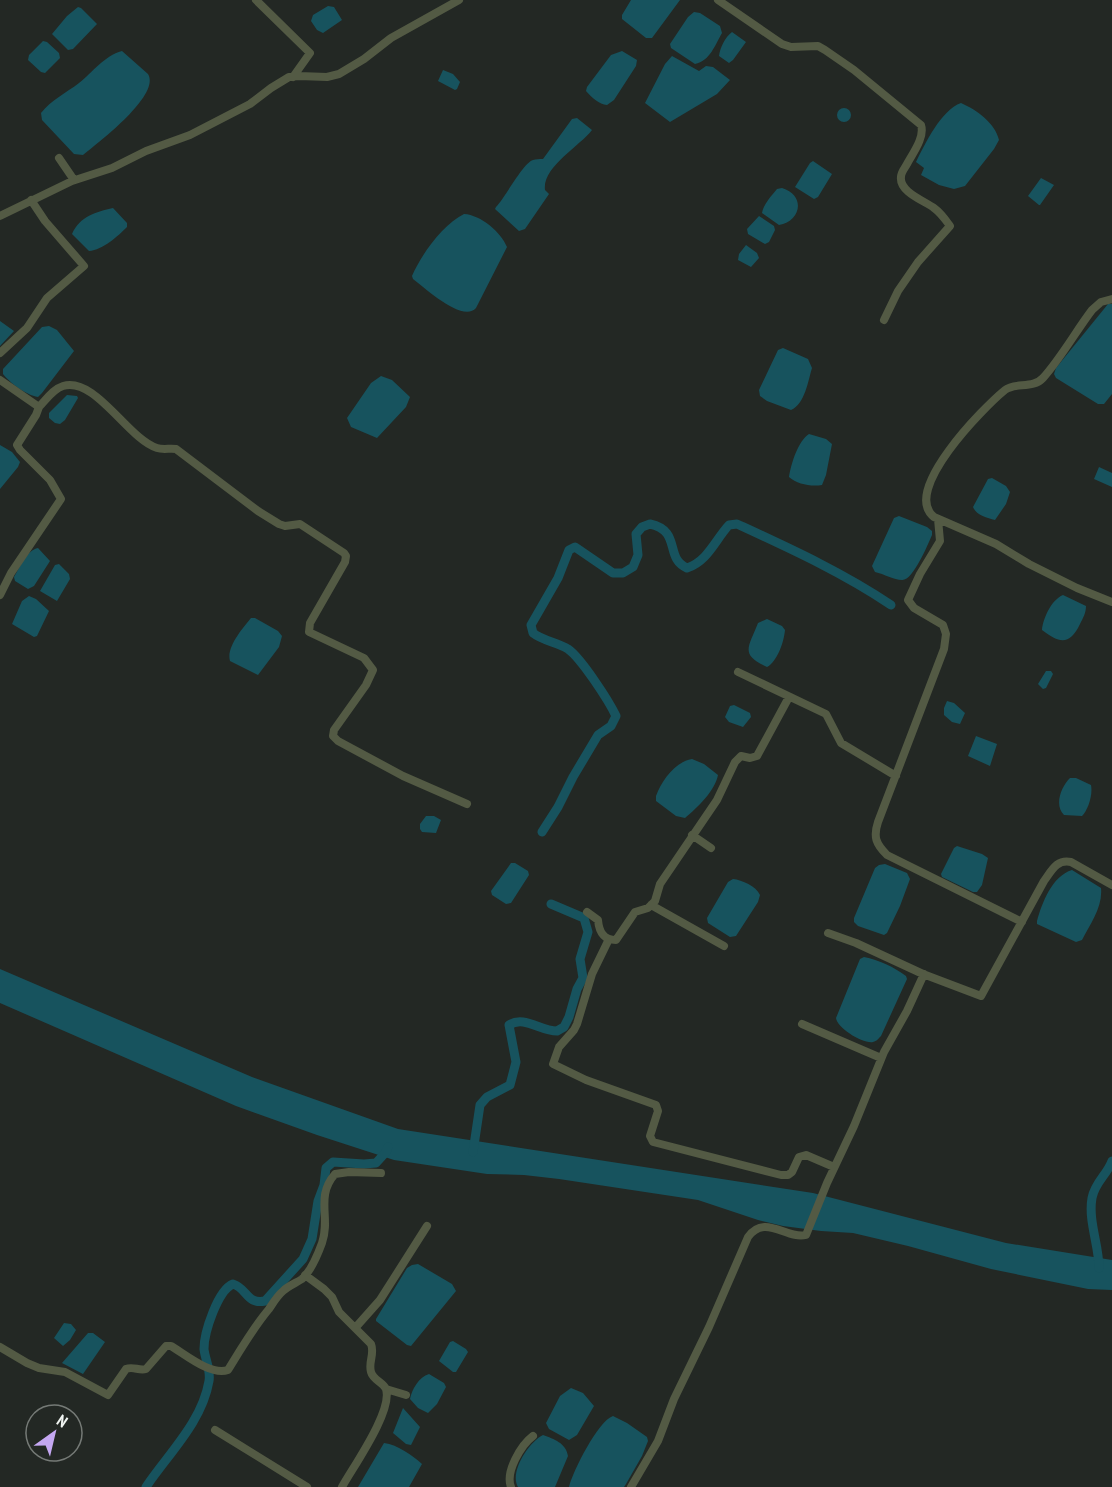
<svg xmlns="http://www.w3.org/2000/svg" width="1112" height="1487" font-family="'PT Sans Narrow',sans-serif">
  <rect width="100%" height="100%" fill="#232824"/>
  <path fill="#17535e" d="M631,0H680L652,38H646L622,19V15Z
    M328,6L334,7L342,20L323,33L317,30L311,21L313,15Z
    M78,7L81,8L97,24L73,49L68,50L52,34L67,16Z
    M694,12L700,13L720,26L722,33C715,45 710,61 695,64L671,48L670,44L688,17Z
    M732,32L746,42L733,60L729,63L719,56C720,48 725,37 732,32Z
    M43,41L47,42L59,53L60,58L45,73L41,72L28,60L29,55Z
    M122,51L148,74C161,95 98,143 83,155L74,154L42,120L41,113C51,100 66,93 79,83C93,72 104,56 122,51Z
    M622,51L637,60L636,66L614,100L607,105C599,104 592,98 586,91L587,87L611,55Z
    M672,56L699,71L706,66L713,67L730,80L717,94L670,122L645,103L665,64Z
    M443,70L453,74L460,82L457,89L455,90L438,81Z
    M961,103C977,110 995,123 999,140L994,149L965,186L954,189L939,185L921,175L924,168L916,162C925,144 941,110 961,103Z
    M837 115a7 7 0 1 1 14 0a7 7 0 1 1-14 0Z
    M577,118L592,130C580,146 542,167 545,190L549,194L525,229L519,231L495,209L496,207C505,198 523,163 533,160C536,159 539,159 543,159L572,119Z
    M813,161L832,174L818,197L814,199L795,187L810,163Z
    M1041,178L1054,185L1040,205H1039L1028,196Z
    M782,188C807,196 800,222 779,225L762,213C763,205 772,195 777,189Z
    M113,208L127,223V227C118,236 103,250 89,251L72,234C80,216 96,212 113,208Z
    M464,214C481,215 501,232 507,247L476,308C463,323 426,289 413,279L412,276C421,255 443,224 464,214Z
    M759,216L774,226L775,230L769,242L765,244L748,234L747,229Z
    M746,245L757,253L759,258L751,267L738,260L739,254Z
    M1108,304H1112V394L1104,404H1098L1056,378L1054,374L1056,368Z
    M0,321L14,331L0,346Z
    M49,326L57,330L74,351L42,393L38,397C26,395 10,383 3,374V369L42,327Z
    M783,348L808,359L812,368C808,381 805,404 791,410L767,401L760,396L759,390L778,350Z
    M381,376L392,380L410,397L406,407L377,438L351,427L347,418L371,383Z
    M67,395L77,396L78,398L65,420L60,424L55,423L49,418V413Z
    M809,434L826,439L832,444L826,475L822,485C811,487 797,484 789,477C791,464 798,441 809,434Z
    M0,445L12,452L20,462L18,467L0,489Z
    M1099,467L1112,473V487L1094,479Z
    M992,478L1006,486L1010,492L1006,504L995,520C987,518 976,515 973,507L988,479Z
    M899,516L927,527L932,531V535C928,544 913,581 902,580C894,580 884,574 875,572L872,566L894,518Z
    M38,548L50,561L34,586L28,589L15,581L14,577C20,567 27,550 38,548Z
    M59,564L69,574L70,579L57,601L40,591L55,565Z
    M1063,595L1086,606C1086,613 1083,618 1080,624C1070,645 1060,644 1042,630C1043,619 1051,600 1063,595Z
    M29,596L36,599L49,611L37,636L34,637L12,624L22,601Z
    M251,618H255L278,631L282,636L279,647L258,675L230,661C226,647 243,628 251,618Z
    M767,619L782,626L785,630C784,642 777,662 767,667C739,654 749,647 758,623Z
    M1046,671H1051L1053,674L1046,688L1043,689L1038,684Z
    M947,701L954,703L965,713L960,724L952,722L944,715V708Z
    M734,705L750,713L751,717L743,727L729,722L725,717L730,706Z
    M976,736L997,744L990,766L968,756Z
    M692,759L704,764L718,775C715,791 697,808 685,818L676,816L656,801V796C662,780 675,762 692,759Z
    M1070,778H1076L1091,785C1093,795 1088,810 1082,816L1064,815C1054,805 1061,787 1070,778Z
    M426,816H434L441,820L436,833L422,832L420,829V824Z
    M957,846L982,854L988,858L982,885L977,892H973L942,877L941,874L954,848Z
    M511,863H515L528,871L529,875L511,903L506,904L492,895L491,891Z
    M885,864L907,873L910,879L900,906L887,933L884,935L858,926L854,922V918L875,868L879,865Z
    M1072,870L1101,888C1103,907 1090,924 1082,940L1076,942L1037,924V921C1042,903 1052,876 1072,870Z
    M733,879C742,880 756,886 760,895L758,902L736,936L730,937L708,923L707,918L728,882Z
    M864,957C879,960 894,967 906,976L907,979L881,1036C878,1039 877,1041 873,1042C863,1044 837,1028 836,1018L860,959Z
    M0,969L252,1077L398,1129L813,1193L1006,1243L1112,1260V1290L1088,1289L991,1269L908,1246L853,1233L821,1231L783,1226L758,1220L698,1200L559,1179L524,1175L487,1174L394,1160L317,1135L236,1106L0,1003Z
    M418,1264L452,1284L456,1291L411,1346L407,1345L376,1321V1319L407,1268L412,1265Z
    M64,1323L71,1324L76,1330L70,1340L63,1346L54,1338Z
    M88,1333H93L105,1342L83,1374L62,1363Z
    M453,1341L466,1349L468,1352L456,1372H453L439,1361L450,1342Z
    M429,1374L444,1383L446,1387L437,1404L428,1413L418,1408L410,1399C412,1389 419,1377 429,1374Z
    M571,1388L583,1393L594,1406L577,1435L569,1440L549,1429L546,1423L560,1396Z
    M403,1408L420,1427L411,1445L406,1444L393,1433Z
    M613,1416L627,1423L647,1437L648,1441L642,1456L626,1484L624,1487H569C573,1471 598,1421 613,1416Z
    M543,1435C554,1439 566,1443 568,1456L555,1487H518C509,1472 529,1442 543,1435Z
    M384,1443C398,1445 412,1455 422,1464L409,1487H358Z"/>
  <g fill="none" stroke-linecap="round" stroke-linejoin="round">
    <path stroke="#17535e" stroke-width="9" d="M542,832L558,807L573,777L598,735L611,726L616,716C609,701 581,658 568,649C557,642 543,641 533,633L531,625L558,578L569,550L575,547L613,573H623L633,567L638,555L636,534L642,527L650,524C682,531 664,558 687,568C708,561 715,540 729,525L737,524C789,548 842,572 891,605
      M473,1152L480,1105L487,1097L510,1085L516,1062L509,1025C524,1015 540,1031 557,1031L564,1027L569,1017L577,989L583,978L580,959L588,932L584,918L551,904
      M1099,1268C1099,1245 1088,1221 1092,1198C1095,1182 1107,1175 1112,1161
      M146,1487C169,1453 202,1422 209,1381C211,1370 205,1359 204,1349C204,1332 218,1290 233,1284C247,1288 247,1305 265,1301L303,1259L312,1239L318,1201L324,1185L326,1168L333,1162L364,1164L376,1163L386,1152L388,1147"/>
    <path stroke="#535a44" stroke-width="8" d="M256,0L310,53L293,77
      M718,0L782,44L791,47L818,46L825,50L854,70L921,125C925,137 913,153 907,164C905,168 901,172 901,177C899,192 925,201 934,208C941,213 945,219 950,226L918,262L898,291L884,320
      M59,158L74,180
      M0,216L72,181L112,168L146,151L190,135L250,104L271,88L289,77L299,76L327,77L339,74L364,59L391,38L459,0
      M1112,299L1101,302L1092,310C1076,331 1061,358 1043,378C1033,389 1015,382 1005,390C983,408 901,491 934,517L996,544L1029,564L1077,588L1112,602
      M0,353L27,328L47,298L84,266L45,221L31,200
      M0,380L39,407L36,415L17,445L20,450L50,480L61,499L11,573L0,595
      M39,407C46,400 53,389 63,386C95,376 128,439 157,448C163,450 170,448 176,449L258,511L279,524L285,526L300,524L344,553L346,556L345,562L310,623L309,632L364,658L373,670L366,685L334,730L333,736L338,741L403,776L467,804
      M938,519L940,541L920,574L908,600L914,608L943,625L946,634L944,649L878,822C873,837 876,844 887,855L1022,922
      M738,672L826,714L841,743L896,776
      M692,835L711,848
      M651,905L724,946
      M587,912L598,920C599,931 603,940 616,940L635,912L648,908L655,901L660,884L717,800L735,762L741,756L750,758L757,756L789,697
      M828,933L856,943L923,974L981,996L1044,881C1052,870 1057,859 1071,862L1112,885
      M609,939L592,974L577,1024L574,1030L559,1047L553,1064L586,1080L656,1105L658,1111L650,1136L653,1142L781,1175H788L792,1172L799,1157L806,1155L834,1167
      M802,1024L881,1058
      M305,1275L324,1289L332,1297L339,1312L371,1344C375,1354 368,1362 371,1372C373,1380 383,1382 386,1389C393,1411 353,1467 342,1487
      M356,1327L380,1300L427,1226
      M0,1347L27,1363L39,1368L65,1372L108,1395L126,1369C133,1366 139,1371 146,1369L166,1346H171C186,1355 211,1376 228,1370C241,1349 253,1328 269,1309C273,1303 277,1296 283,1291C288,1286 296,1283 302,1279C311,1271 318,1254 322,1243C331,1217 315,1197 335,1174L349,1172L381,1173
      M386,1389L406,1395
      M215,1430L307,1487
      M511,1487C505,1472 521,1445 533,1436
      M631,1487L658,1441L674,1399L709,1327L748,1237C765,1213 787,1240 806,1235L827,1183L854,1126L884,1052L907,1011L924,974"/>
  </g>
  <g transform="translate(54 1433) rotate(34)"><circle r="28" fill="#232824" stroke="#757a76" stroke-width="1.5"/>
  <path d="M0-4.5L10 22L0 15L-10 22Z" fill="#c4a7f1"/>
  <text y="-9" font-size="16" font-weight="bold" text-anchor="middle" fill="#f1f5f2">N</text>
  </g>
</svg>
